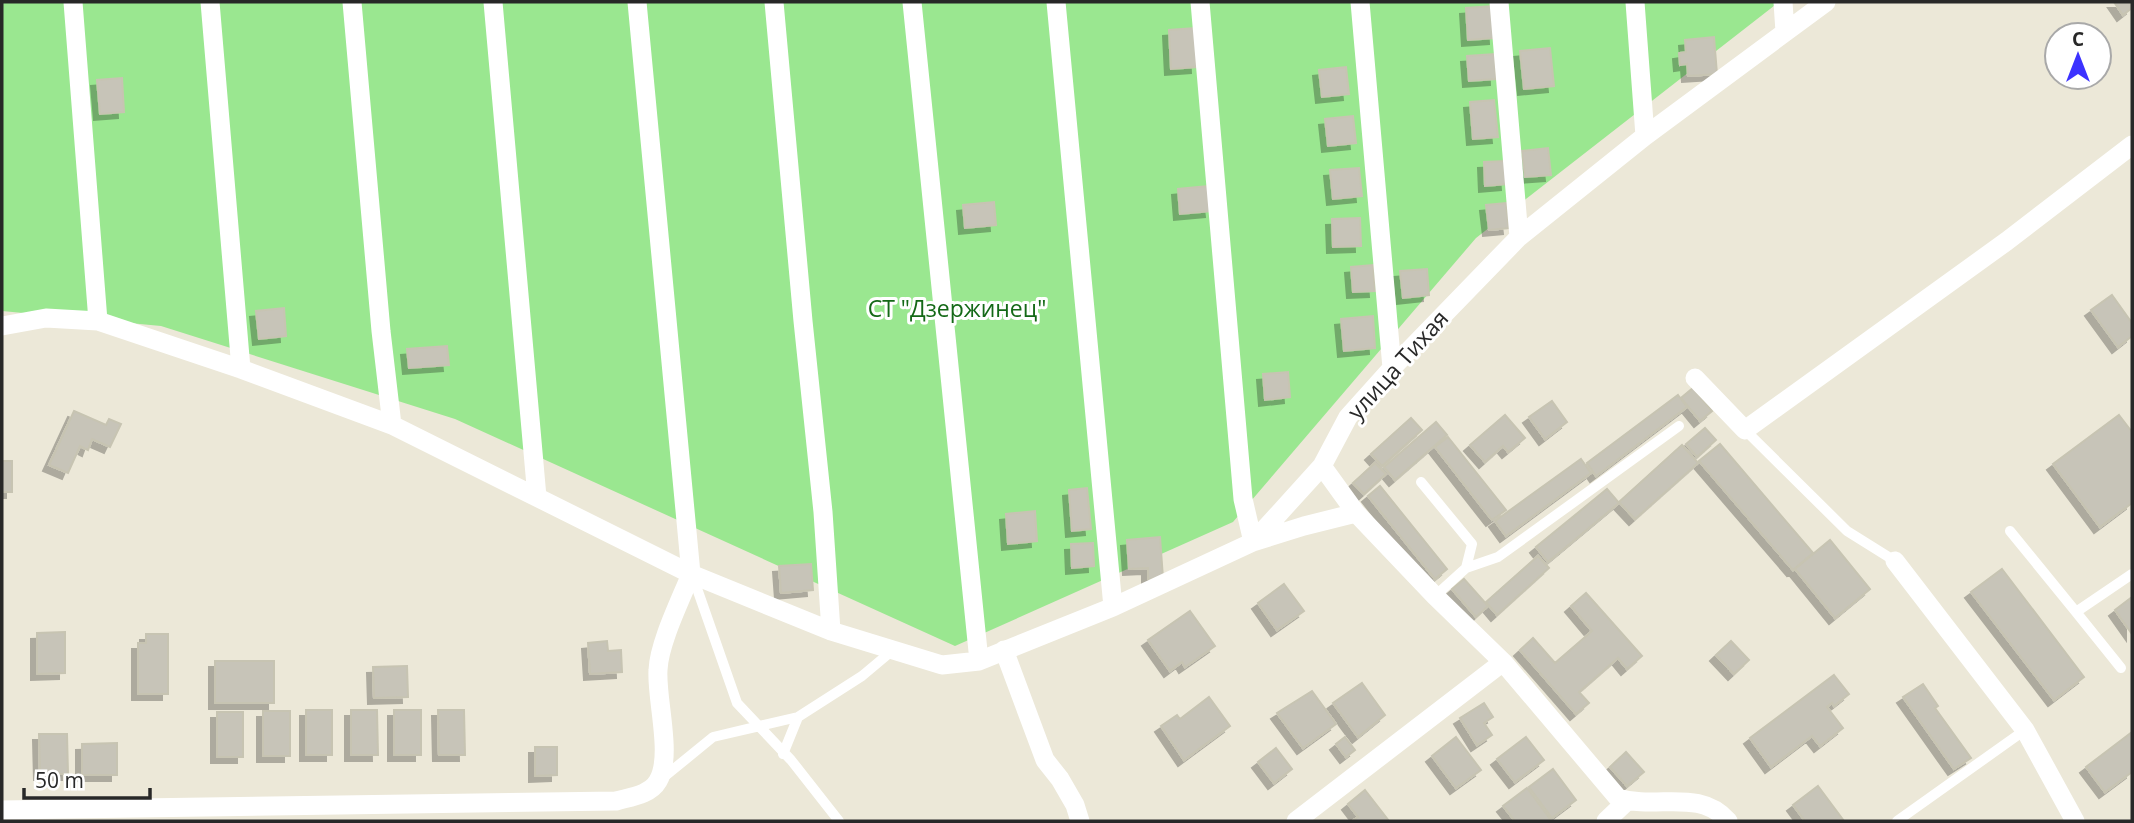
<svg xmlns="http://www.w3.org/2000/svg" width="2134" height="823" font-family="'Open Sans',sans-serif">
  <defs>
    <filter id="shadow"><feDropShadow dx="-6" dy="6" stdDeviation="0" flood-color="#0004"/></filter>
  </defs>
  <rect width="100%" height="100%" fill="#ece8d8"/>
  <path fill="#9ae790" d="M2,2H1779L1476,238L1233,522L955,646L455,419L161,326L2,311Z"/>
  <path fill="#c7c4b8" stroke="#c7c4b2" stroke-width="2" filter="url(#shadow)" d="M2114,2H2130L2132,8L2123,15Z
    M1493,6L1495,38L1468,40L1466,8Z
    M1195,28L1197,67L1171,69L1169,30Z
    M1714,37L1717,74L1688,76L1687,64L1680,65L1679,53L1686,52L1685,40Z
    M1550,48L1554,86L1524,89L1520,51Z
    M1495,54L1496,79L1469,81L1467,56Z
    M1346,67L1349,94L1322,97L1319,70Z
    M122,78L124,112L100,114L97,80Z
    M1494,100L1498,137L1473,139L1470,102Z
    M1353,116L1356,143L1328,146L1325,119Z
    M1548,148L1551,175L1525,177L1522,151Z
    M1505,161L1507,184L1485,186L1484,162Z
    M1359,168L1362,196L1333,199L1330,170Z
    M1208,186L1211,211L1180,214L1178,189Z
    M994,202L996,225L965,228L963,205Z
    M1506,203L1509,228L1489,230L1486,205Z
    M1360,218L1361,246L1333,247L1332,219Z
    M1373,265L1375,291L1353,292L1351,267Z
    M1427,269L1429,295L1403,298L1400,271Z
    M2112,295L2132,323V336L2118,347L2091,310Z
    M284,308L286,336L259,339L256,311Z
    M1373,316L1375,348L1344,351L1341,319Z
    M447,346L449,365L409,368L407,349Z
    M1288,372L1290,397L1265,400L1263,374Z
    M1693,388L1712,411L1700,421L1681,398Z
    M1678,395L1687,407L1596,476L1587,463Z
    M1552,401L1567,422L1545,439L1529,417Z
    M74,411L106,425L109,419L121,424L110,447L92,439L88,450L80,446L68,473L49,465Z
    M1505,415L1525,438L1508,452L1503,446L1485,462L1470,445Z
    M2119,415L2132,432V503L2100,527L2053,464Z
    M1411,418L1422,430L1382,466L1371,454Z
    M1436,422L1447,435L1395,480L1384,467Z
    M1705,428L1716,440L1697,457L1686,444Z
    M1448,437L1506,510L1492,520L1435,447Z
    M1720,444L1813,553L1793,570L1699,461Z
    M1682,445L1698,463L1635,519L1619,502Z
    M1581,459L1591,473L1506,536L1495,521Z
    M2,461H12V492H2Z
    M1375,463L1386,474L1364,494L1353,483Z
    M1380,486L1447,569L1435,579L1368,496Z
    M1087,488L1091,529L1072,531L1069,490Z
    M1607,489L1619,503L1548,562L1536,547Z
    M1035,511L1037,541L1008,544L1006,514Z
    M1160,537L1163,578L1148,579V568L1129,569L1127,540Z
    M1830,540L1870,589L1835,618L1795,569Z
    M1093,543L1094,566L1072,568L1071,544Z
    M1538,556L1549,568L1497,615L1486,602Z
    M811,564L813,590L781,593L779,566Z
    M2002,569L2084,677L2054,700L1971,592Z
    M1464,579L1488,606L1476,617L1452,589Z
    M1284,584L1304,611L1277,630L1258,603Z
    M1586,593L1642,656L1627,669L1618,658L1579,692L1589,703L1576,714L1520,650L1533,638L1555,663L1592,631L1571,606Z
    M2132,597V634L2115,610Z
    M1190,611L1215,646L1185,667L1182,662L1170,671L1148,640Z
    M65,632V673L37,674V633Z
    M146,634H168V694H138V643H146Z
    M607,641L608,651L621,650L622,672L590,674L588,643Z
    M1731,641L1749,660L1734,674L1716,655Z
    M215,661H274V703H215Z
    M407,666L408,697L374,698L373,667Z
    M1834,675L1849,694L1834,706L1832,703L1827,707L1843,728L1820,746L1812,736L1771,767L1750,738Z
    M1362,683L1385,715L1358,737L1333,703Z
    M1923,684L1938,706L1935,708L1971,758L1954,769L1903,697Z
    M1312,691L1336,724L1303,748L1277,713Z
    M1209,697L1230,726L1184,760L1161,726L1177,715L1180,719Z
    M1484,703L1493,717L1484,723L1492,735L1477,745L1460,718Z
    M306,710H332V755H306Z
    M351,710H377L378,755H351Z
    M394,710H421V755H394Z
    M438,710H464L465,755H439Z
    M263,711H290V756H263Z
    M217,712H243V757H217Z
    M2132,732V772L2105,792L2086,767Z
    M39,734H67L68,774H40Z
    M1345,737L1355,750L1346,757L1336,744Z
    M1456,737L1481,770L1456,788L1432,756Z
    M1526,737L1544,760L1515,782L1497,759Z
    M117,743V775H82V744Z
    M535,747H557V775L535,776Z
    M1276,748L1292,769L1274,783L1258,762Z
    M1626,752L1644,772L1627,786L1610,767Z
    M1553,769L1576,800L1552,818L1529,787Z
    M1818,786L1844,821H1805L1793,805Z
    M1527,788L1550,819L1547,821H1515L1503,806Z
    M1365,790L1389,821H1352L1358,817L1348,804Z"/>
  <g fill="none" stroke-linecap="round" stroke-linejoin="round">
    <path stroke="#fff" stroke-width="10" d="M1745,430L1847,531L1895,561
      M1421,482L1472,544L1466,568
      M2010,531L2076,612
      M693,577L737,703L791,760L839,821
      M1435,596L1466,568L1498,557L1679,426
      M2121,668L2076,612L2132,574
      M783,754L798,717L862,676L893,650
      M664,777L713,737L798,717
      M1897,821L2025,730"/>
    <path stroke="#fff" stroke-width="19" d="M73,2L98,321
      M210,2L241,369
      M352,2L381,331L392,425
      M493,2L537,497
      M774,2L803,321L823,512L831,631
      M912,2L979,661
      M1056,2L1113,607
      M1200,2L1243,499L1253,542L1322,466
      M1360,2L1392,368
      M1499,2L1519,237
      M1635,2L1645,136
      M1783,2L1785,32
      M2,326L46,318L98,321L241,369L392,425L691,574L831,631L942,665L979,661L1113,607L1253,542L1304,526L1356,513
      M1695,378L1745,430L2007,241L2132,145
      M1895,561L2025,730L2075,821
      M1004,650L1045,760L1060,779L1075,805L1080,821
      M2,810L616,801C630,797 650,795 658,781C673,756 656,699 658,670C659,643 681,599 691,574L637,2
      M1296,821L1503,662
      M1606,821L1627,801
      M1728,821C1699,788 1657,810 1618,798L1503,662L1435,596L1356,513L1322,466L1348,417L1392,368L1519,237L1645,136L1826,2"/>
  </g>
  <g text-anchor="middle" stroke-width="6" stroke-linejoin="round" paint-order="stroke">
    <g font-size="23" fill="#146917" stroke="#fff">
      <text x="957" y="317">СТ "Дзержинец"</text>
    </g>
    <g font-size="23" fill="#282828" stroke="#fff">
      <text transform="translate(1398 365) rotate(-48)" y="8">улица Тихая</text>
    </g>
  </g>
  <rect width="2134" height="823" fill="none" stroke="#282828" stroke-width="7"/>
  <g transform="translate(2078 56)"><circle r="33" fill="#ffffff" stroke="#a9a9a9" stroke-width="2"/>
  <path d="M0-5L12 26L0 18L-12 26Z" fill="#3c32ff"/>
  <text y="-10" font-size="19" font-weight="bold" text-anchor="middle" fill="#282828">С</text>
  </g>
  <path d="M24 788v10h126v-10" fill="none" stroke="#282828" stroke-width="3.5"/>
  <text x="35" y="788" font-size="21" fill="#282828" stroke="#ffffff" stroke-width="5" paint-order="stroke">50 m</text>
</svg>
